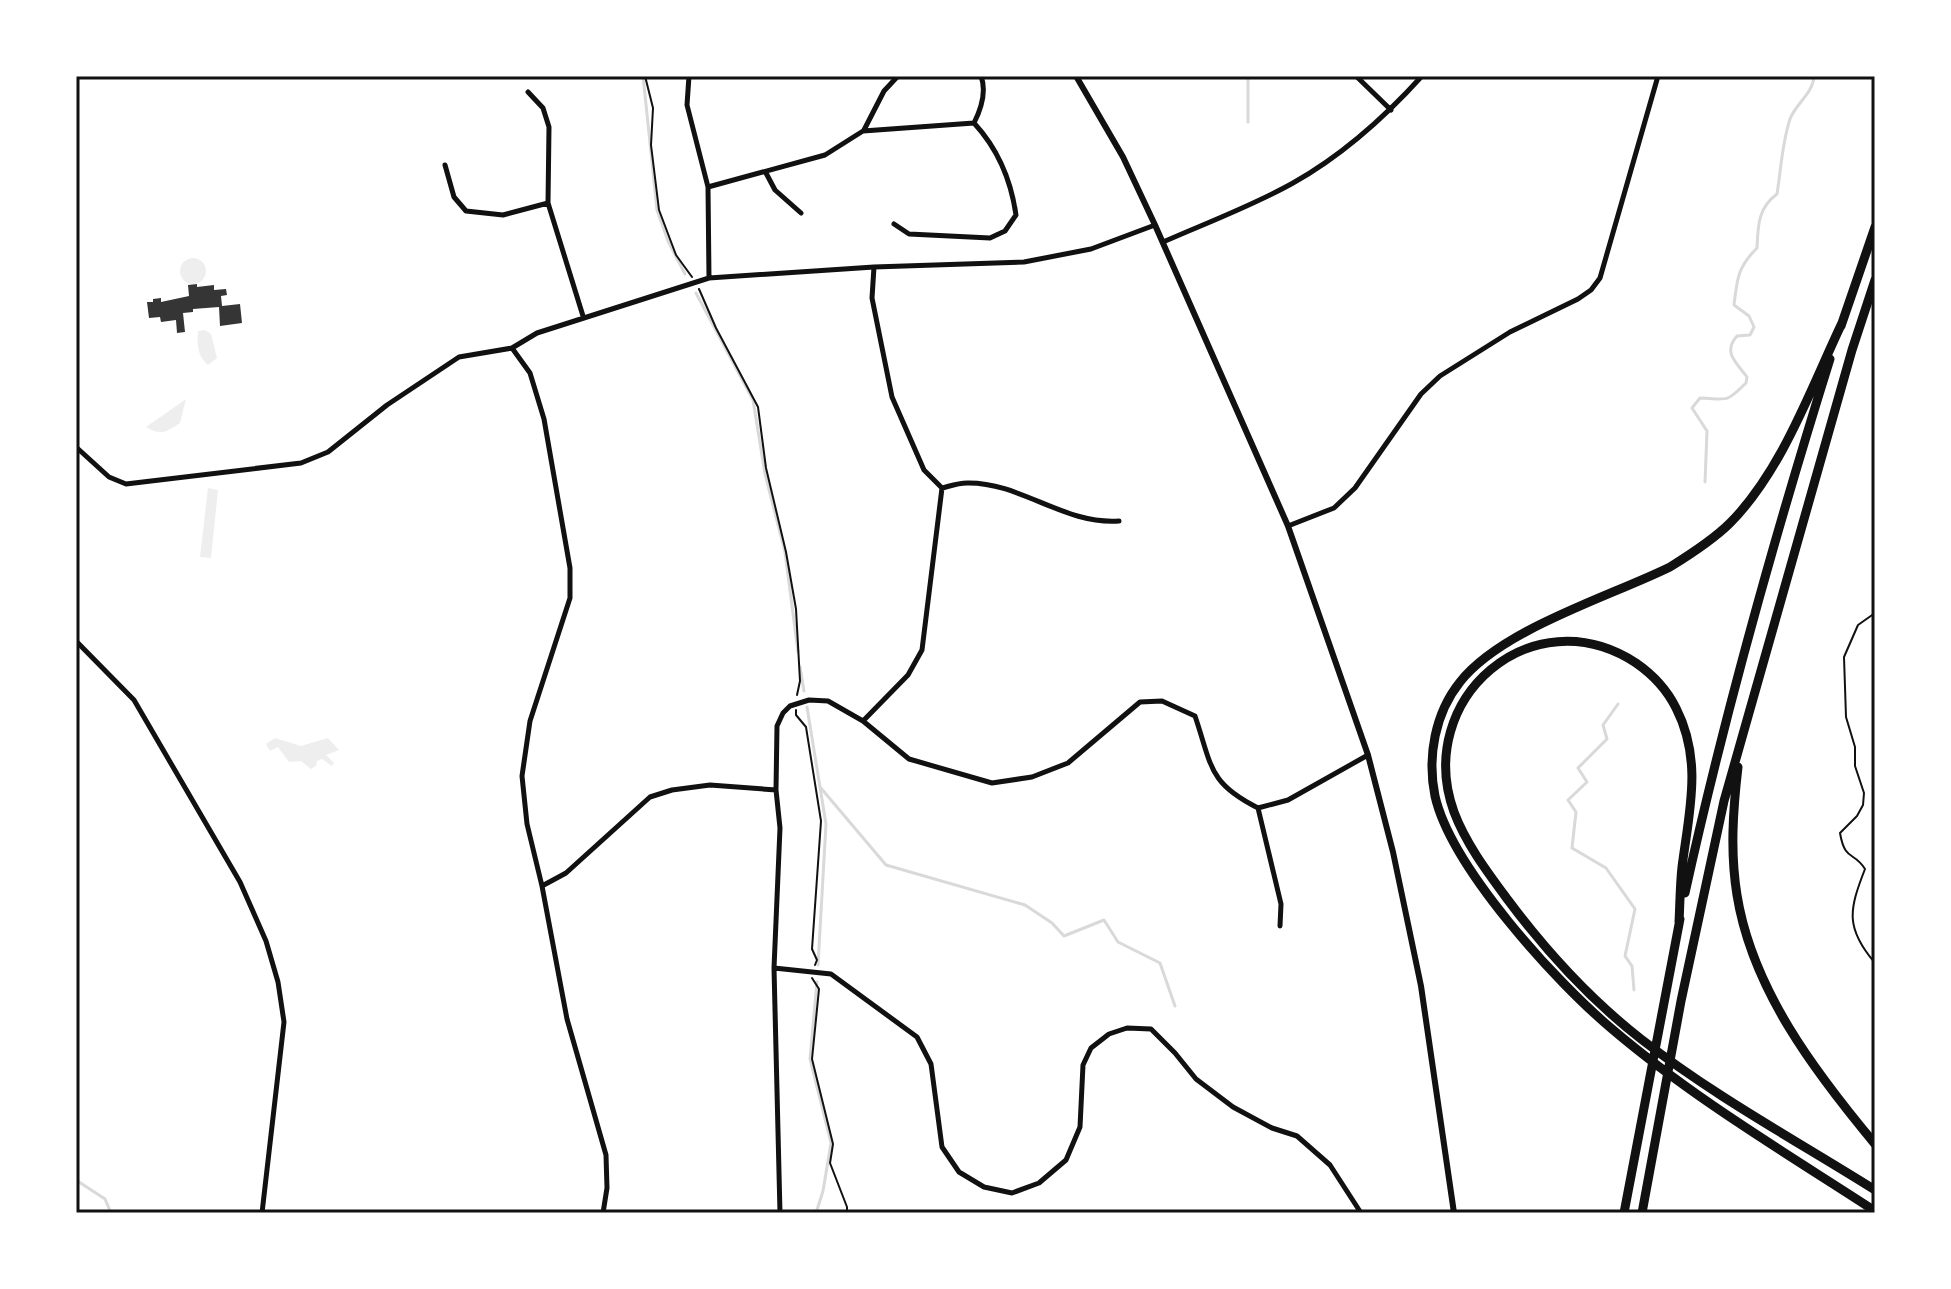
<svg xmlns="http://www.w3.org/2000/svg" width="1951" height="1289" font-family="'Sofia Sans Condensed',sans-serif">
  <rect width="100%" height="100%" fill="#fff"/>
  <path fill="#eee" d="M180 271a13 13 0 1 1 26 0a13 13 0 1 1-26 0Z
    M205,330L211,334L217,358L208,365C197,356 197,344 198,331Z
    M186,399L180,423C167,432 160,436 146,427Z
    M208,488L218,490L211,558L200,557Z
    M275,738L301,746L328,738L339,750L326,755L334,763L332,766L322,759L317,761L316,766L311,769L301,761L289,762L278,747L270,751L266,744Z"/>
  <g fill="none" stroke-linecap="round" stroke-linejoin="round">
    <path stroke="#d9d9d9" stroke-width="3" d="M643,76L657,210L668,241L685,274
      M1248,122V76
      M696,293L753,400L765,474L785,552L798,652
      M1705,482L1707,431L1692,408L1700,398C1727,399 1725,404 1746,383L1747,377C1737,363 1722,353 1737,336L1750,335L1754,327L1749,316L1734,305C1737,278 1738,267 1757,248C1758,225 1758,208 1777,194C1781,169 1782,143 1790,119C1796,103 1813,94 1814,76
      M800,667L804,691
      M1618,704L1603,725L1607,739L1578,768L1587,782L1568,800L1576,812L1572,848L1606,868L1635,909L1625,956L1632,966L1634,990
      M807,707L826,824L818,965
      M820,787L886,865L1025,905L1052,923L1064,936L1104,920L1118,942L1160,963L1175,1006
      M76,1180L105,1199L111,1213
      M816,1213L823,1191L831,1143L810,1059L817,982"/>
  </g>
  <path fill="#353535" d="M197,284V287L214,285V290L226,289L227,295L221,296L222,306L240,304L242,323L220,326L219,307L193,309V312L183,313L185,332L177,333L176,320L161,322L160,317L149,318L147,302H153V299L161,298V302L189,296L188,285Z"/>
  <g fill="none" stroke-linecap="round" stroke-linejoin="round">
    <path stroke="#111" stroke-width="2" d="M645,76L653,108L651,145L659,210L676,255L692,277
      M699,289L716,328L758,407L766,468L786,552L796,609L800,681L797,695
      M1875,613L1858,625L1844,657L1846,717L1855,747V766L1864,793L1863,805L1857,816L1840,833C1845,862 1854,851 1865,869C1849,910 1845,928 1875,963
      M796,710V715L806,727L821,821L812,949L817,960L815,965
      M812,978L819,989L812,1059L833,1144L830,1163L847,1207V1213
      M1875,1012V1018"/>
    <path stroke="#111" stroke-width="5" d="M689,76L687,105L708,187L709,278
      M1356,76L1391,110
      M528,92L543,108L549,127L548,203L583,316
      M974,123C981,109 987,92 981,76
      M864,130L884,91L898,76
      M445,165L454,197L466,211L503,215L548,203
      M766,173L775,190L801,213
      M708,187L825,155L863,131L974,123C998,149 1011,180 1016,215L1005,231L990,238L909,234L894,224
      M1163,242C1206,223 1252,206 1293,183C1343,155 1384,118 1422,76
      M512,348L537,333L709,278L874,267L1024,262L1091,249L1155,225
      M76,447L109,477L126,484L301,463L328,452L387,405L459,357L512,348L530,373L544,419L570,568V598L530,721L522,776L527,824L542,886L567,1019L606,1155L607,1188L603,1213
      M942,488C950,486 958,483 967,483C1021,482 1064,525 1119,521
      M1288,526L1334,508L1355,488L1421,394L1440,376L1510,332L1578,299L1591,290L1600,278L1658,76
      M76,641L134,700L240,882L266,941L278,982L284,1022L262,1213
      M863,721L908,675L922,650L942,488L924,470L892,397L872,298L874,267
      M1258,808L1281,904L1280,926
      M542,886L566,873L650,797L672,790L710,785L776,790
      M774,968L831,974L917,1037L931,1064L942,1147L959,1172L984,1187L1012,1193L1039,1183L1066,1160L1080,1127L1083,1065L1091,1048L1109,1034L1127,1028L1151,1029L1175,1053L1196,1079L1233,1107L1272,1128L1297,1136L1330,1165L1361,1213
      M780,1213L774,968L780,828L776,790L777,726L783,713L790,706L809,700L828,701L863,721L909,759L992,783L1032,777L1068,763L1140,702L1162,701L1195,716C1212,766 1208,783 1258,808L1288,800L1368,755"/>
    <path stroke="#111" stroke-width="6" d="M1076,76L1123,157L1155,225L1288,526L1368,755L1393,852L1421,986L1454,1213"/>
    <path stroke="#111" stroke-width="9" d="M1842,323C1811,388 1782,471 1730,523C1713,540 1691,554 1670,567C1609,597 1502,629 1460,682C1435,713 1427,757 1435,796C1451,867 1556,982 1612,1029C1693,1098 1786,1153 1875,1211
      M1841,326L1875,227
      M1738,767C1733,810 1730,852 1737,895C1752,989 1815,1072 1875,1144
      M1685,893C1725,712 1775,535 1830,359
      M1679,922C1680,904 1680,885 1682,867C1689,812 1703,761 1676,708C1667,690 1652,674 1636,663C1532,595 1413,699 1454,812C1466,844 1488,873 1508,900C1546,951 1591,1000 1641,1039C1714,1096 1797,1141 1875,1190
      M1624,1213L1680,919
      M1642,1213L1681,1001L1724,801L1852,350L1875,280"/>
  </g>
  <rect width="1951" height="1289" fill="none" stroke="#ffffff" stroke-width="156"/>
  <rect x="78" y="78" width="1795" height="1133" fill="none" stroke="#111" stroke-width="3"/>
</svg>
